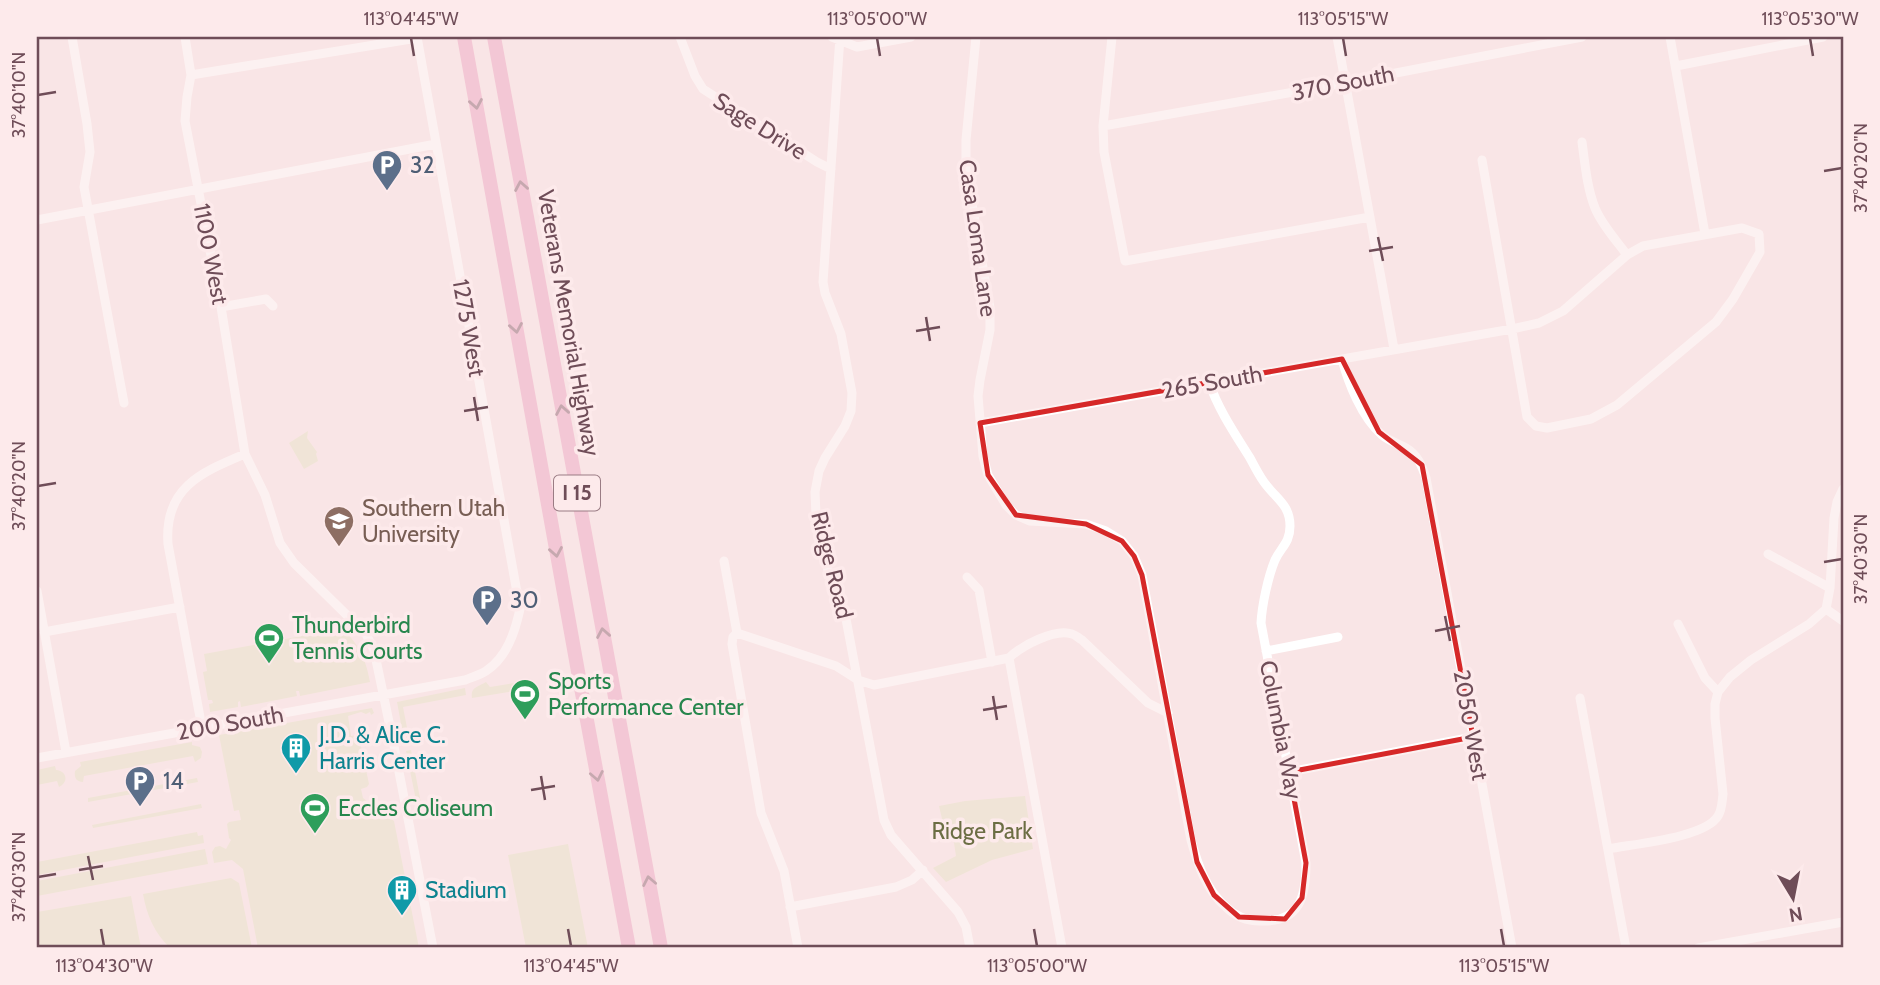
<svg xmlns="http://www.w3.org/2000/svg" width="1880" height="985" font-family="Cabin,sans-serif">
  <rect width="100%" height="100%" fill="#f9e5e6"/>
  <path fill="#e5e3c5" d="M308,431L307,438L317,452L316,454L318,461L304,469L289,443Z
    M336,622C357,642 365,654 370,682L300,696L299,691H296L297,696L241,707L240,701L238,702V707L210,712L209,704L213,703L212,700H208L203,672L207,671L204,654L329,631Z
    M527,681L531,683L532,688L472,698C470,687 478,687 486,682L490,687Z
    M465,688L466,695L403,707L409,738L404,740L397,702Z
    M372,708L374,713L371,715L370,712L366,714L361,712L348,716L351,736L359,735L364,762L357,763V766L365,765L369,784L367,787L361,789L363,798L394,821L419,948H258L243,869L232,860L214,863L212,852L215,847L220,846L226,849L231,840L229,838L227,824L229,822L241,820L239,810L234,811L219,735Z
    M192,742V745L200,747L202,752L201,758L195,762L193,756L84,776L83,782C76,782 74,777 75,771L81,766L80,762Z
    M411,750L422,809L418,810L406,751Z
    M55,766L56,770C67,771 69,782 59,787L57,781L37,785V770Z
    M197,778L198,782L88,802V798Z
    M1025,796L1033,849L992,860L946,882L933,868L956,856L954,843L943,823L939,806L965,801Z
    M201,804L202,808L93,828L92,825Z
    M197,832L198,836L203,835L204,843L37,875V862Z
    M568,844L588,948H526L508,855Z
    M205,849L208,864L37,896V881Z
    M231,878L239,883L252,948H170C154,932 147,916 143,894Z
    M131,896L141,948H37V912Z"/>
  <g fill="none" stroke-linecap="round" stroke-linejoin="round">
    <path stroke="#fff" stroke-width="9" d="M72,37L87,124L90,152L84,187L124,403
      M185,37L191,75L187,97L185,121L221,307L245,454L265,495L280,543L294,563L366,634L374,650L394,746L433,948
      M680,37L695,76L703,89L817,162L831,169
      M832,37L857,47L911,37
      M840,37L823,282L825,293L841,334L852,393L851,411L845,426L825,458L819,471L815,492L816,515L829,575L846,619L884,820L891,835L958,912L966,927L970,948
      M976,37L966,140V169L990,308V330L980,380L978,396L983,456L988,475L1006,505L1016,515L1030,521L1086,524L1106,531L1122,541L1134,556L1142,575L1191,840C1198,865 1206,890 1226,907C1236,917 1247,921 1260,921C1300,923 1306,897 1306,863L1261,623C1262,605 1268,577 1275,560C1281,547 1290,543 1290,526C1290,506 1278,500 1267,486C1260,478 1255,467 1250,458C1235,434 1218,409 1209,382
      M1112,37L1103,126L1104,152L1125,261L1370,217
      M1337,37L1394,349
      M1670,37L1705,234
      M1676,66L1823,37
      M191,75L417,38
      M1103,126L1344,83L1582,37
      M1582,142C1585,164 1587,188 1595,208C1602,225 1616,240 1627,255
      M37,220L436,144
      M221,307L266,299L273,306
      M1342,359C1348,383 1362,418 1382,435C1389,441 1397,443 1406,448C1418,455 1422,466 1426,478L1512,948
      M980,423L1512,329L1539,323L1563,311L1627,255L1643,246L1742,228L1759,234L1760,252L1733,299L1716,322L1617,405L1591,419L1547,428L1536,426L1527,417L1482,160
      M1768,554L1830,588
      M724,561L737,633L733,637L732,644L761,813L784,871L798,948
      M967,577L979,590L992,662
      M37,591L66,752
      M1826,609L1843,621
      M1678,624L1705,678L1718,692
      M44,632L180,607
      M737,633L836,666L858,680L874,685L1009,658
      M1266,651L1338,637
      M1009,658L1062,948
      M1009,658C1021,646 1055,628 1072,634C1076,635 1078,638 1082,640L1148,703L1168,713
      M1580,698L1626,948
      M202,728L168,544C164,488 200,473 245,454
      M37,758L465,680C472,677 480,675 486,671C507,657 515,632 520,609L417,37
      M1289,772L1473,737
      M1608,849C1633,844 1705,838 1718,816C1722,810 1722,802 1723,794L1715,718V704L1718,692L1730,677L1751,660L1809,624L1826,609L1830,588L1834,518L1837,502L1843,489
      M790,907L896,887L912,880L923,870
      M1698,948L1843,922"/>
    <path stroke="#eca3c0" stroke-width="14" d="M464,37L579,677L629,948
      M494,37L661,948"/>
  </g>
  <defs><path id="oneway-chevron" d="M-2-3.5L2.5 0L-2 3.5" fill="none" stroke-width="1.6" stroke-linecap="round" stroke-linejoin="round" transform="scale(1.75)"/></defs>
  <g stroke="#885e6d">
    <use href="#oneway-chevron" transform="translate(476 104) rotate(80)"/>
    <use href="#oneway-chevron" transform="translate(521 186) rotate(-100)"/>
    <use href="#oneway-chevron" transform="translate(516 328) rotate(80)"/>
    <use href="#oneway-chevron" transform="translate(562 410) rotate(-100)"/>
    <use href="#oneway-chevron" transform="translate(556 552) rotate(80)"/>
    <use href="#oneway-chevron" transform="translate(603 633) rotate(-100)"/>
    <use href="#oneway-chevron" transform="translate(597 776) rotate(79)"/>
    <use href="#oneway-chevron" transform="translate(649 881) rotate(-101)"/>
  </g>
  <path d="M0 0H1880V985H0ZM1342,359L1379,432L1422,465L1473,737L1289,772L1306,863L1302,898L1285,919L1239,917L1214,895L1197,862L1142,575L1134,556L1122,541L1086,524L1016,515L988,475L980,423Z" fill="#f9e5e6" fill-opacity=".55" fill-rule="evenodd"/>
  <path fill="none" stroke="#d62828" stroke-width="5" stroke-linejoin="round" d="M1342,359L1379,432L1422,465L1473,737L1289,772L1306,863L1302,898L1285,919L1239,917L1214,895L1197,862L1142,575L1134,556L1122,541L1086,524L1016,515L988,475L980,423Z"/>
  <path fill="none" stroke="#6f4d58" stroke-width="2.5" d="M411,38L414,56M877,38L880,56M1343,38L1346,56M1810,38L1813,56M38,95L56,92M1824,171L1842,168M1378,237L1383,261M1369,251L1393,247M926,317L930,341M916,331L940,327M474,397L478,421M464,411L488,407M38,486L56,483M1824,562L1842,559M1445,616L1450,641M1435,631L1460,626M993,696L997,720M983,710L1007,706M541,776L545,800M531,790L555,786M88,856L93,880M79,870L103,866M38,877L56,874M101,929L104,946M568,929L571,946M1034,929L1037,946M1501,929L1504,946"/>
  <defs>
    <g id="parking-pin" transform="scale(1.575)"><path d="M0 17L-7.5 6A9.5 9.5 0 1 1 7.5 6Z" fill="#5c6f8a" stroke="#fdeaeb"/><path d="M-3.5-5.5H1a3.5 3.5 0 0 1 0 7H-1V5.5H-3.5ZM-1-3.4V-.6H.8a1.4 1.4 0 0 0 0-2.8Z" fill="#fff"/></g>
    <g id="university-pin" transform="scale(1.575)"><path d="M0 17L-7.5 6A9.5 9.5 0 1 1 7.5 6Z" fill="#8d6e63" stroke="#fdeaeb"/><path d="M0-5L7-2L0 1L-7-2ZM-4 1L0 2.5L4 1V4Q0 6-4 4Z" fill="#fff"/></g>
    <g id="stadium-pin" transform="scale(1.575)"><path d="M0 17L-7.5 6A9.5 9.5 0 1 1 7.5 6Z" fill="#2e9e5b" stroke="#fdeaeb"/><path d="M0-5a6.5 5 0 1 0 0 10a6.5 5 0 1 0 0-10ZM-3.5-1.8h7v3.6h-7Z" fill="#fff"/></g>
    <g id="building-pin" transform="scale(1.575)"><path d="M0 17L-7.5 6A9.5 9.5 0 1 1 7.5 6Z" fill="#0f9aa8" stroke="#fdeaeb"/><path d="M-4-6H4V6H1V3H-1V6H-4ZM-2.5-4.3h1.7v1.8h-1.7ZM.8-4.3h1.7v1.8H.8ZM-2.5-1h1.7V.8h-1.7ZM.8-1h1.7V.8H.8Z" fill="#fff"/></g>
  </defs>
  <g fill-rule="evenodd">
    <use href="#parking-pin" x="387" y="165"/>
    <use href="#university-pin" x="339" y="521"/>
    <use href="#parking-pin" x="487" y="600"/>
    <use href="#stadium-pin" x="269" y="638"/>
    <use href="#stadium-pin" x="525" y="694"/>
    <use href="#building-pin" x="296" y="748"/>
    <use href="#parking-pin" x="140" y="781"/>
    <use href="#stadium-pin" x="315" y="808"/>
    <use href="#building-pin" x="402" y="890"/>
  </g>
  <g text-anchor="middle" stroke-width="7" stroke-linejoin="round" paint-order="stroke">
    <rect fill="#fdeaeb" stroke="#9a7c84" stroke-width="2" x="554" y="475.5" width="46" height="35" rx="5"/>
    <g font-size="21" font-weight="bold" fill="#6f4d58">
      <text x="577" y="500">I 15</text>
    </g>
    <g font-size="23" fill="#6f4d58" stroke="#fdeaeb">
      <text transform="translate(1343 83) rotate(-11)" y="8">370 South</text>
      <text transform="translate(760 126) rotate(32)" y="8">Sage Drive</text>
      <text transform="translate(978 238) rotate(82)" y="8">Casa Loma Lane</text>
      <text transform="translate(211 254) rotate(79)" y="8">1100 West</text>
      <text transform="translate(569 323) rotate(80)" y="8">Veterans Memorial Highway</text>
      <text transform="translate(469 328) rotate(80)" y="8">1275 West</text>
      <text transform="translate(1212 382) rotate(-10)" y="8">265 South</text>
      <text transform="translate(832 565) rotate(76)" y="8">Ridge Road</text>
      <text transform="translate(230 723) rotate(-10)" y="8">200 South</text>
      <text transform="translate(1471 725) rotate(80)" y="8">2050 West</text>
      <text transform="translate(1281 730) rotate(79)" y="8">Columbia Way</text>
    </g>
    <g font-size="23" fill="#4e5e75" stroke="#fdeaeb" text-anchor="start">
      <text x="410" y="173">32</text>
      <text x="510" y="608">30</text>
      <text x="163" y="789">14</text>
    </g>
    <g font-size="23" fill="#785e54" stroke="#fdeaeb" text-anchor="start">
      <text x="362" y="516">Southern Utah<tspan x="362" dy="26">University</tspan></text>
    </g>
    <g font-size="23" fill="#27864d" stroke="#fdeaeb" text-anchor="start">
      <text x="292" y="633">Thunderbird<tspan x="292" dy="26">Tennis Courts</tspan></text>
      <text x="548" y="689">Sports<tspan x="548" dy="26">Performance Center</tspan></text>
      <text x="338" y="816">Eccles Coliseum</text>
    </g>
    <g font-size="23" fill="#0d838f" stroke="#fdeaeb" text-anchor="start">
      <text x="319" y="743">J.D. &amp; Alice C.<tspan x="319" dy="26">Harris Center</tspan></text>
      <text x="425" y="898">Stadium</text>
    </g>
    <g font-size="23" fill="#6c6e44" stroke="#fdeaeb">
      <text x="982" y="839">Ridge Park</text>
    </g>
  </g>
  <rect width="1880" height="985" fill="none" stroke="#fdeaeb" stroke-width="77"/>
  <g transform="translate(1793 898) rotate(170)" stroke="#fdeaeb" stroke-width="5" paint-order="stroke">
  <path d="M0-5L12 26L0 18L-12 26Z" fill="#6f4d58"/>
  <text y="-10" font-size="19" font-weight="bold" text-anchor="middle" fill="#6f4d58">N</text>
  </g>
  <rect x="38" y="38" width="1804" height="908" fill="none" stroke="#6f4d58" stroke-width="2.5"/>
  <g font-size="18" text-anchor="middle" fill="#6f4d58">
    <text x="411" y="25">113°04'45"W</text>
    <text x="877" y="25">113°05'00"W</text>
    <text x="1343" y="25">113°05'15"W</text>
    <text x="1810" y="25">113°05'30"W</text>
    <text transform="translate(19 95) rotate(-90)" y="6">37°40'10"N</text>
    <text transform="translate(1861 168) rotate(-90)" y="6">37°40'20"N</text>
    <text transform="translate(19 486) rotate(-90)" y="6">37°40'20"N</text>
    <text transform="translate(1861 559) rotate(-90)" y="6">37°40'30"N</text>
    <text transform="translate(19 877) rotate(-90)" y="6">37°40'30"N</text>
    <text x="104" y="972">113°04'30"W</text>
    <text x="571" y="972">113°04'45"W</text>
    <text x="1037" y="972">113°05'00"W</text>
    <text x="1504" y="972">113°05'15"W</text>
  </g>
</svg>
